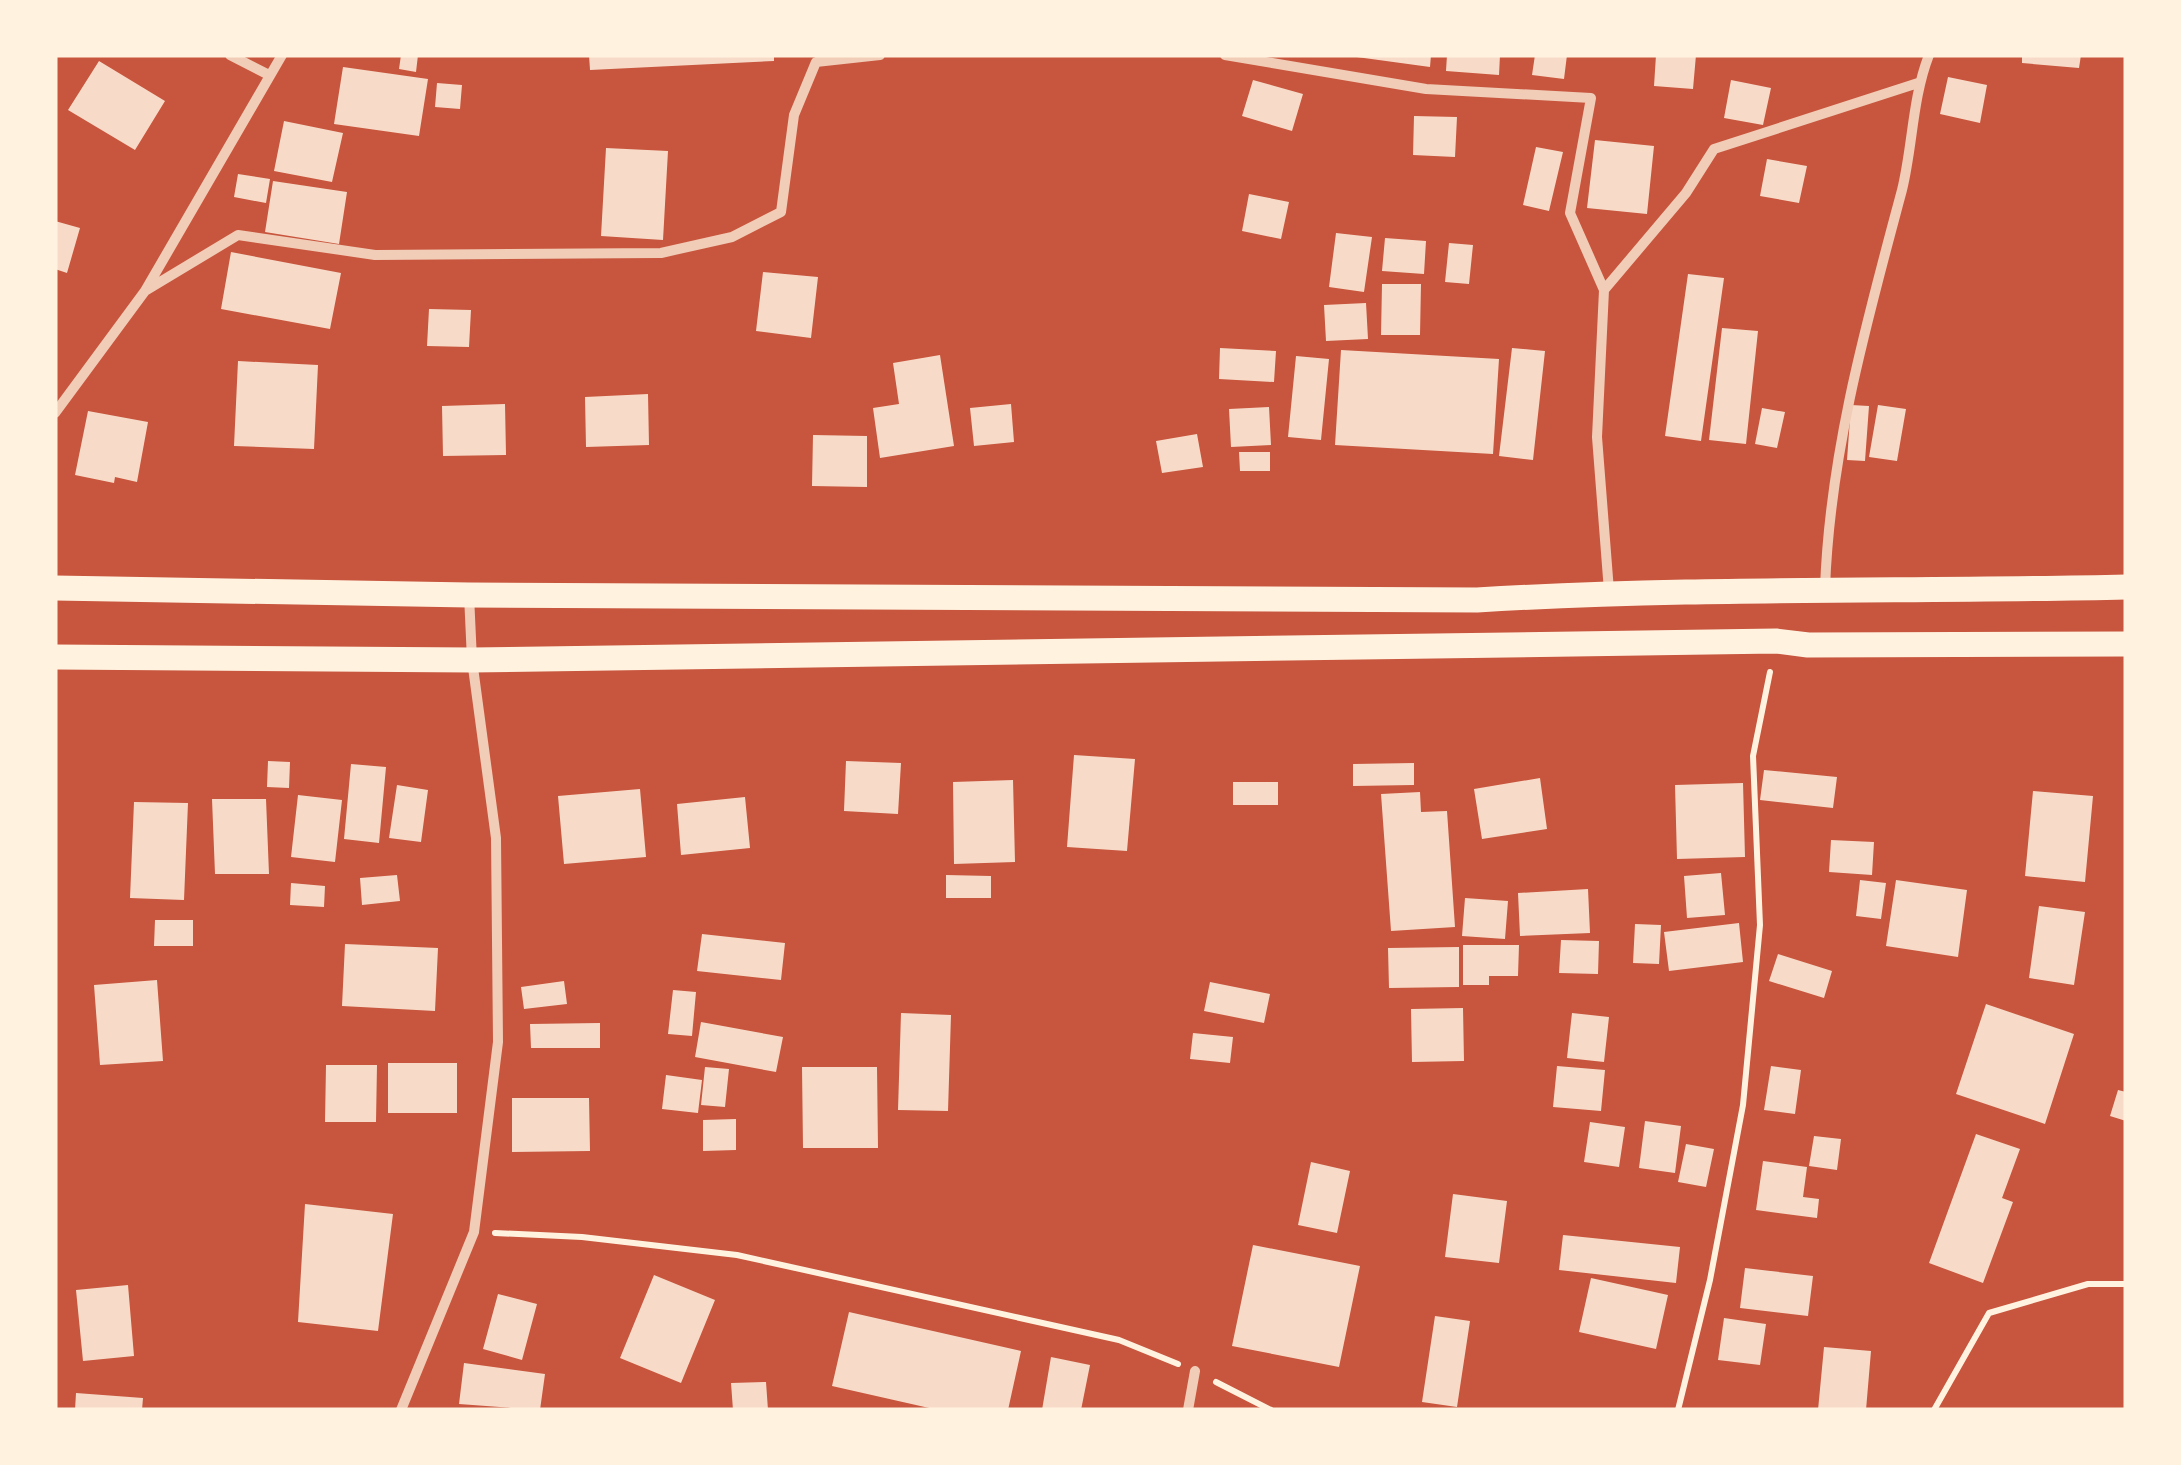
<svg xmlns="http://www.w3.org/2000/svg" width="2181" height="1465" font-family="Karla,sans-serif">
  <rect width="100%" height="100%" fill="#c8553d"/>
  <path fill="#f7dbc8" d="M401,55H418L416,72L399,69Z
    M589,55H774V61L590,70Z
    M1342,55H1431L1430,67Z
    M1447,55H1500L1499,75L1446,71Z
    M1535,55H1567L1564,79L1532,75Z
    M1656,55H1696L1693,89L1654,86Z
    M2022,55H2081L2079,68L2022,63Z
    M99,61L165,101L135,150L68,110Z
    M343,67L428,79L419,136L334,124Z
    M1948,77L1987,85L1980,123L1940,114Z
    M1253,80L1303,94L1292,131L1242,116Z
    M1731,80L1771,88L1763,125L1724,118Z
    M437,83L462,85L460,109L435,107Z
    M1414,116L1457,117L1455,157L1413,155Z
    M284,121L343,133L332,182L274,171Z
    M1595,140L1654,146L1647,214L1587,208Z
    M1536,147L1563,152L1549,211L1523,205Z
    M606,148L668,151L663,240L601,236Z
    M1767,159L1807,166L1799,203L1760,196Z
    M238,174L270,179L266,203L234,197Z
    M273,181L347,192L339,244L265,232Z
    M1249,194L1289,202L1281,239L1242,231Z
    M55,221L80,228L67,273L55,269Z
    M1336,233L1372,237L1364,292L1329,287Z
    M1385,238L1426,241L1424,274L1382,271Z
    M1449,243L1473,245L1469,284L1445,282Z
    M231,252L341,273L330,329L221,309Z
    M763,272L818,277L811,338L756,331Z
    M1688,274L1724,278L1701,441L1665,436Z
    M1382,284H1421L1420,335H1381Z
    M1366,303L1368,339L1326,341L1324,305Z
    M429,309L471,310L469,347L427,346Z
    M1722,328L1758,331L1746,444L1709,440Z
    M1220,348L1276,351L1274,382L1219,379Z
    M1512,348L1545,351L1533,460L1499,456Z
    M1341,350L1499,359L1493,454L1335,445Z
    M940,355L954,446L880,458L873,408L899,404L893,363Z
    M1296,356L1329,359L1321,440L1288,437Z
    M238,361L318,365L314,449L234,446Z
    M648,394L649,445L586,447L585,397Z
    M505,404L506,455L443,456L442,406Z
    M1011,404L1014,442L974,446L970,408Z
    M1851,405L1869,406L1865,461L1847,460Z
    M1878,405L1906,409L1897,461L1869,457Z
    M1269,407L1271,445L1231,447L1229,409Z
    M1762,408L1785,412L1777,448L1755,444Z
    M88,411L148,422L137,482L115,477L114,483L75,475Z
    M1197,434L1203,467L1162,473L1156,441Z
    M813,435L867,436V487L812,486Z
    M1239,452H1270V471H1240Z
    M1074,755L1135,759L1127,851L1067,847Z
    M268,761L290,762L289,788L267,787Z
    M846,761L901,763L898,814L844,811Z
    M1414,763V785L1353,786V764Z
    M351,764L386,767L379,843L344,839Z
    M1764,770L1837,777L1833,808L1760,800Z
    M1540,778L1547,829L1482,839L1474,789Z
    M1013,780L1015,862L954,864L953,782Z
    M1233,782H1278V805H1233Z
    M1743,783L1745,857L1677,859L1675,785Z
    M397,785L428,790L421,842L389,838Z
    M640,789L646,857L564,864L558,796Z
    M2033,791L2093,796L2085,882L2025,876Z
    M1420,792L1421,812L1447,811L1455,927L1391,931L1381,794Z
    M298,795L342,800L335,862L291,857Z
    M745,797L750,848L681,855L677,804Z
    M212,799H266L269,874H215Z
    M134,802L188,803L184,900L130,898Z
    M1831,840L1874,842L1872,875L1829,872Z
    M1721,873L1725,915L1687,918L1684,876Z
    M397,875L400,901L362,905L360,878Z
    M946,875L991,876V898H946Z
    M1860,880L1886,883L1881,919L1856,916Z
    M1896,880L1967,890L1958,957L1886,946Z
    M291,883L325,886L324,907L290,905Z
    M1588,889L1590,933L1520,936L1518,893Z
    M1465,898L1508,901L1505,939L1462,936Z
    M2039,906L2085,912L2074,985L2029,978Z
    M155,920H193V946H154Z
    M1739,923L1743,962L1669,971L1664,932Z
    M1635,924L1661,925L1659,964L1633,963Z
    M702,934L785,943L781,980L697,971Z
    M1561,940L1599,941L1598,974L1559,973Z
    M345,944L438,948L435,1011L342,1006Z
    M1463,945H1519L1518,976H1489V985H1463Z
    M1459,947V987L1389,988L1388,948Z
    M1778,954L1832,971L1824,998L1769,981Z
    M157,980L163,1061L100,1065L94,985Z
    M564,981L567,1004L524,1009L521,987Z
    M1210,982L1270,994L1264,1023L1204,1011Z
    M673,990L696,992L692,1036L668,1034Z
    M1986,1004L2074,1034L2045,1124L1956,1094Z
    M1463,1008L1464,1061L1412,1062L1411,1009Z
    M901,1013L951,1015L948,1111L898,1110Z
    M1572,1013L1609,1017L1604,1062L1567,1058Z
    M701,1022L783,1037L776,1072L695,1057Z
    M600,1023V1048H531L530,1024Z
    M1193,1033L1233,1037L1230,1063L1190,1059Z
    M388,1063H457V1113H388Z
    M326,1065H377L376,1122H325Z
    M1557,1066L1605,1070L1601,1111L1553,1107Z
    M1771,1066L1801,1070L1795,1114L1764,1110Z
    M705,1067L729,1069L725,1107L701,1105Z
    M802,1067H877L878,1148H803Z
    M666,1075L702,1080L698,1113L662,1109Z
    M2118,1090L2126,1092V1121L2110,1116Z
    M512,1098H589L590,1151L512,1152Z
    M736,1119V1150L703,1151V1120Z
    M1645,1121L1681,1126L1675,1173L1639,1168Z
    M1590,1122L1625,1127L1619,1167L1584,1162Z
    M1976,1134L2020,1149L2002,1198L2013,1202L1983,1283L1929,1263Z
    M1814,1136L1841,1139L1837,1170L1809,1166Z
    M1686,1144L1714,1149L1706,1187L1678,1182Z
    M1763,1161L1807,1167L1803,1197L1819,1199L1817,1218L1756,1210Z
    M1311,1162L1350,1171L1337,1233L1298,1225Z
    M1453,1194L1507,1201L1499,1263L1445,1257Z
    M305,1204L393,1214L378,1331L298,1322Z
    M1563,1235L1680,1247L1676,1283L1559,1270Z
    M1253,1245L1360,1266L1339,1367L1232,1346Z
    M1745,1268L1813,1276L1808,1316L1740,1308Z
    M654,1275L715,1300L681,1383L620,1358Z
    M1591,1278L1668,1295L1656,1349L1579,1332Z
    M128,1285L134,1356L83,1361L76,1290Z
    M498,1294L537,1304L522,1360L483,1349Z
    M849,1312L1021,1351L1008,1410H938L832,1386Z
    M1435,1316L1470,1321L1457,1407L1422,1402Z
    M1724,1318L1766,1324L1760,1365L1718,1360Z
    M1824,1347L1871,1351L1866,1410H1818Z
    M1051,1357L1090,1365L1081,1410H1042Z
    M464,1363L545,1374L540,1410L459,1404Z
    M766,1382L768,1410H733L731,1383Z
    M76,1393L143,1398L142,1410H75Z"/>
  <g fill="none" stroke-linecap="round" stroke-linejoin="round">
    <path stroke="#fff3e0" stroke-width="6" d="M495,1233L582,1237L737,1255L1119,1340L1178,1364
      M1216,1382L1271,1410
      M1678,1410L1710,1280L1743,1105L1760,925L1753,756L1770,672
      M1934,1410L1989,1313L2088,1284H2126"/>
    <path stroke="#f1ccb7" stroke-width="10" d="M230,55L269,75
      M1225,55L1426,89L1591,98L1570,213L1604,290
      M145,291L238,235L375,255L661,253L732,237L781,212L794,115L816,62L880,55
      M55,413L145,291L282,55
      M1825,588C1830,451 1867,321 1902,190C1913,145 1912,99 1929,55
      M1609,591L1597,437L1604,290L1686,193L1714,149L1918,83
      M401,1410L474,1232L498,1042L496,838L472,660L469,595
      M1188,1410L1195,1371"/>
    <path stroke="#fff3e0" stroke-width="25" d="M55,588L469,595L1477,600C1693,587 1910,592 2126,587
      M55,657L472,660L1776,641L1808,645L2126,644"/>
  </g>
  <rect width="2181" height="1465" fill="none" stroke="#fff3e0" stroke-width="115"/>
</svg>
